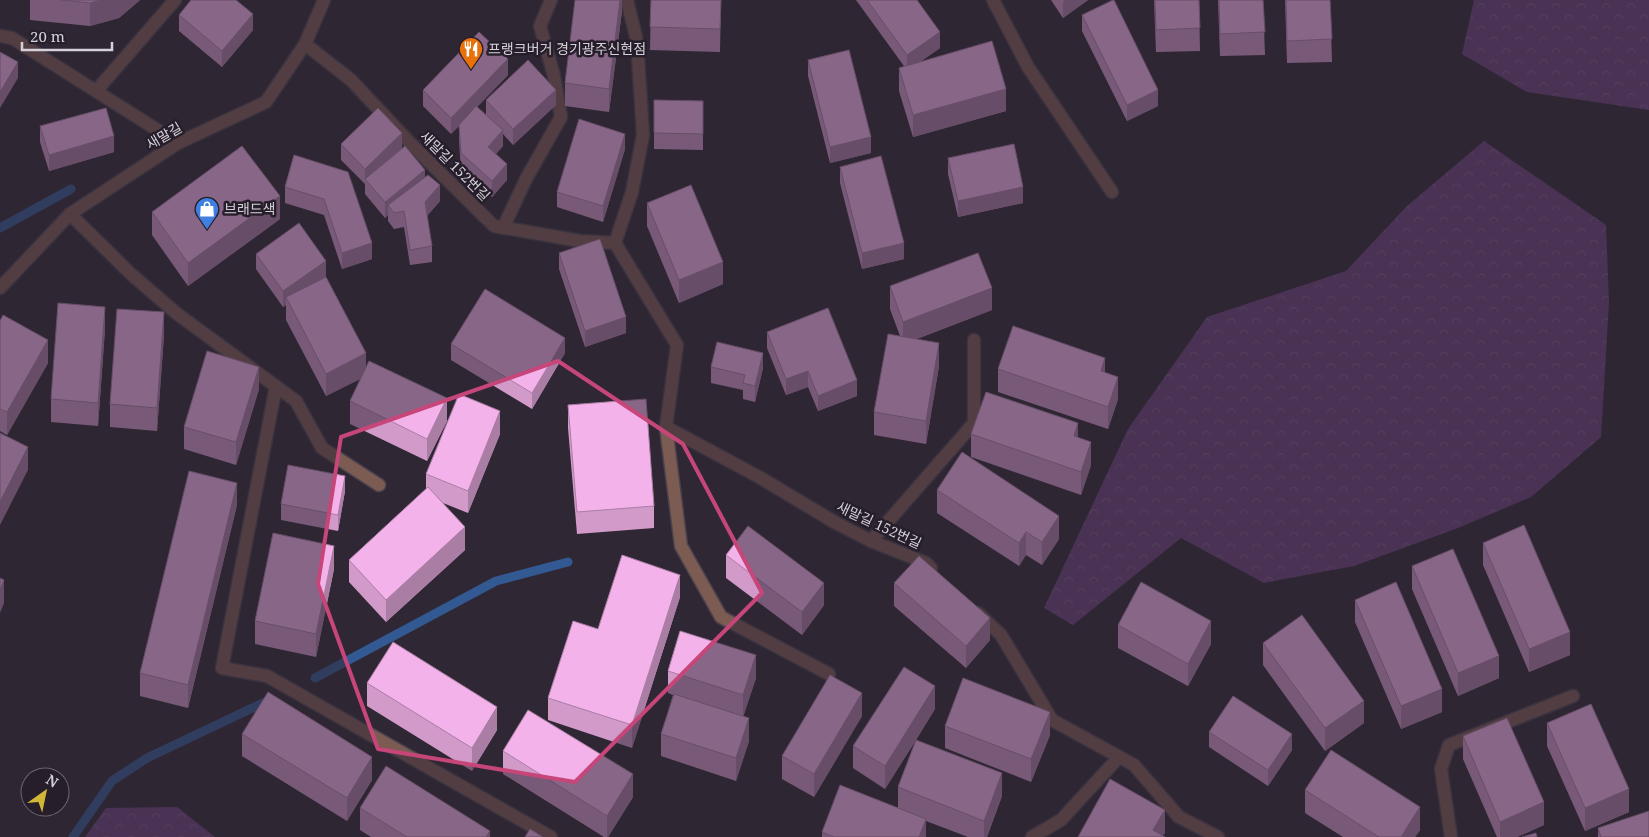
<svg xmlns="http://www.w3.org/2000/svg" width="1649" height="837" font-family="'Noto Serif','Noto Sans KR',serif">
  <defs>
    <pattern id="forest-crowns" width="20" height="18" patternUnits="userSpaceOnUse" patternTransform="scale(1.25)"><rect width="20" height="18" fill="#69417b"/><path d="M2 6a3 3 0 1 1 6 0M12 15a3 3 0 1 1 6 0" fill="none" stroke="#7e5b8d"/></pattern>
  </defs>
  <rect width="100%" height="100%" fill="#302734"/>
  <path fill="url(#forest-crowns)" d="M1474,0H1649V110L1527,92L1462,54Z
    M1484,141L1606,225L1609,302L1601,437L1531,497L1458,528L1354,566L1264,583L1181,538L1073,625L1044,608L1128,429L1207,317L1346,271L1407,206Z
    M177,807L215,837H85L106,808Z"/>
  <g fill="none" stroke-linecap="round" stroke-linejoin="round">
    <path stroke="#325992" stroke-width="9" d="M0,228L71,189
      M315,678L496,581L568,562
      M73,837L112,781L147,758L265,702"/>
    <g stroke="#4b424e" stroke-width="15">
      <path id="service" d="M993,0L1028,67L1112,192
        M305,44L351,80L411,144L494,226L580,241L615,243
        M96,91L175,0
        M70,214L131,274L176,313L296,401L322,448L379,485
        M503,228L526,179L561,117L554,76L540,26L551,0
        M276,386L222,668L267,676L551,837
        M666,427L681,546L721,617L829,674
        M871,541L974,423V340
        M1032,837L1061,820L1119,757
        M1451,837L1441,769L1449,745L1573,696"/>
    </g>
    <g stroke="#4b424e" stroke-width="15">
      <path id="minor" d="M627,0L637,41L643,135L632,192L615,243L677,345L666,427L759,477L836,523L871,541L926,563L931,568
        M0,36L12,38L178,143
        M978,613L1001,635L1052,720L1134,765L1179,817L1218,837"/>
    </g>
    <g stroke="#4b424e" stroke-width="15">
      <path id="tertiary" d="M0,288L70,214L178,143L266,102L305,44L324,0"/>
    </g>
    <use href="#service" stroke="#7c5c52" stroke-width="12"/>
    <use href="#minor" stroke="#7c5c52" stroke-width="12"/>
    <use href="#tertiary" stroke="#7c5c52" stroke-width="12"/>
  </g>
  <path fill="#d19ac9" d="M30,0H140L119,18L90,26L30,20Z
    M622,0V11L609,112L565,106V83Z
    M651,0H721L720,52L650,50Z
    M856,0H917L940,48L920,62L1006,111L913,137L899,91V68L904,66Z
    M1051,0H1088L1063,18Z
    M1154,0H1199L1200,51L1156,52Z
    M1218,0H1263L1265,55L1220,56Z
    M1285,0H1330L1332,62L1287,63Z
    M179,15L253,30L222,67L179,31Z
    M1082,15L1158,106L1127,121L1082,31Z
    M808,60L871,153L830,163L808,76Z
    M508,75L477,107L486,115V100L556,105L513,145L503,134V146L496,154L507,180L492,197L461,169L459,141V126L451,134L423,106V90Z
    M654,100L703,101V150L654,149Z
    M40,126L114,152L49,171L40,142Z
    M341,144L402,149L425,178L440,201L427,216L432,246V262L410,265L404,227L394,229L388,221V215L385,218L365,194V184L341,160Z
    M625,149L603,222L557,207V192Z
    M294,155L372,259L342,269L324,215L285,203V187Z
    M948,158L1023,203L958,217L948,174Z
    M840,167L904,259L862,269L840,183Z
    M647,203L723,284L679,303L647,226Z
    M152,212L280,219L188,286L152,235Z
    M559,253L626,333L585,347L559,269Z
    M256,254L326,277L366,367L447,421L427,461L350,424V401L360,379L326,396L286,320V305L283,307L256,269Z
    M890,286L992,310L917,339L939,366L926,444L874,435V412L900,336L890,309Z
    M0,321L48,363L7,435L0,431Z
    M105,329L98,426L51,422V399Z
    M767,332L857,396L818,411L808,387L786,395L767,348Z
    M164,335L157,431L110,427V404Z
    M451,344L565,353L532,409L451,360Z
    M711,367L763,368L755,402L743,399V390L711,383Z
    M998,369L1105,372L1118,399L1108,429L998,392Z
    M259,389L236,465L184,449V427Z
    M568,405L654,506V528L577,534L568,428Z
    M500,434L468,513L443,503L465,550L386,622L349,582V560L426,489V474Z
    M971,434L1078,438L1091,465L1081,495L971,457Z
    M937,490L1059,539L1042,565L1026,555L1019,566L937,513Z
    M345,491L338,531L281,520V504Z
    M237,505L188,708L140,696V673Z
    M1483,543L1570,655L1529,672L1483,565Z
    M726,555L824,605L802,635L726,578Z
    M1412,566L1499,678L1458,696L1412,589Z
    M334,569L316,657L255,644V621Z
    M894,583L990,640L966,668L894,606Z
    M680,597L632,748L548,720V698L598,629Z
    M1355,600L1442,712L1401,729L1355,622Z
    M1118,625L1211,644L1188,686L1118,648Z
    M1263,643L1364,723L1325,751L1263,665Z
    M668,671L756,678L743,716L749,741L736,781L661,756V734L673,695L668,693Z
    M367,683L497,730L472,771L367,706Z
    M935,709L916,740L1002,796L987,837H968L926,821V837H822V832L898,807V787L916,740L885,789L853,768V746Z
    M862,716L814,797L782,779V756Z
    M1547,723L1629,812L1585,831L1547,746Z
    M945,726L1050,735L1031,782L945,748Z
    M1209,732L1292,750L1268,786L1209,747Z
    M242,734L372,780L347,821L242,756Z
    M1463,736L1544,825L1517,837H1497L1463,759Z
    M503,751L633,797L608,837H604L503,774Z
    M1305,790L1420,830L1415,837H1343L1305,813Z
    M360,808L490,837H371L360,830Z
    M1598,828L1649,837H1598Z"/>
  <path fill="#aa7da4" d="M101,0H140L119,18L90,26V3Z
    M620,0H622V11L609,112V89Z
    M1065,0H1088L1063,18V2Z
    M253,14V30L222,67V51Z
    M940,32V48L907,71V55Z
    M508,59V75L451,134V118Z
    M18,62V78L0,108V92Z
    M1006,89V111L913,137V115Z
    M556,90V105L513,145V129Z
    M1158,90V106L1127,121V105Z
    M503,130V146L488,163V147Z
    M402,133V149L365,179V185V169Z
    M625,134V149L603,222V206Z
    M114,136V152L49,171V155Z
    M871,137V153L830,163V147Z
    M507,164V180L492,197V181Z
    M425,170V186L388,205V215L385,218V202Z
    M440,185V201L425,218V202Z
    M1023,187V203L958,217V201Z
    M280,196V219L188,286V263Z
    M372,243V259L342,269V253Z
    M904,243V259L862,269V253Z
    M326,261V277L286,297V305L283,307V291Z
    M723,262V284L679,303V280Z
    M992,288V310L903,344V322Z
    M105,307V329L98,426V403Z
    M164,312V335L157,431V408Z
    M626,317V333L585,347V331Z
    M565,338V353L532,409V393Z
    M48,340V363L7,435V412Z
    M939,343V366L926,444V421Z
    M366,353V376L326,396V374Z
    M763,353V368L755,402V386Z
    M1105,358V381L1101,371Z
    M259,367V389L236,465V442Z
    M808,371V387L786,395V379Z
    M1118,377V399L1108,429V407Z
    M857,380V396L818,411V396Z
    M447,398V421L427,461V439Z
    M500,411V434L468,513V491Z
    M1078,423V446L1074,436Z
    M1091,442V465L1081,495V472Z
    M28,447V470L0,525V502Z
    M345,476V491L338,531V515Z
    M237,483V505L188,708V685Z
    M1059,516V539L1042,565V542Z
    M465,527V550L386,622V600Z
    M1026,532V555L1019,566V543Z
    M334,546V569L316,657V634Z
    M680,575V597L632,748V725Z
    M4,580V603L0,613V591Z
    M824,583V605L802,635V612Z
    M990,618V640L966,668V646Z
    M1211,621V644L1188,686V664Z
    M1570,632V655L1529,672V649Z
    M756,655V678L743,718V695Z
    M1499,656V678L1458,696V673Z
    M935,686V709L885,789V766Z
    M1442,689V712L1401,729V706Z
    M862,693V716L814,797V774Z
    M1364,701V723L1325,751V728Z
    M497,707V730L472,771V748Z
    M1050,712V735L1031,782V759Z
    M749,718V741L736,781V758Z
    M1292,734V750L1268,786V770Z
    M372,757V780L347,821V798Z
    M1002,773V796L987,837H984V821Z
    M633,774V797L608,837H607V816Z
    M1629,789V812L1585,831V808Z
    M1544,802V825L1517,837H1500V822Z
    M1420,807V830L1415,837H1401Z
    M1165,810V833L1162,837L1153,830Z
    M926,819V837H919Z
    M490,831V837H486Z"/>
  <path fill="#f3b3ea" stroke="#aa7da4" d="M61,0H101L90,3Z
    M191,0H236L253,14L222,51L179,15Z
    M575,0H620L609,89L565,83Z
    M651,0H721L720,29L650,27Z
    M867,0H917L940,32L907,55Z
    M1113,0H1114L1158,90L1127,105L1082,15Z
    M1155,0H1199L1200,28L1156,30Z
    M1219,0H1263L1265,32L1220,34Z
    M1286,0H1330L1332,39L1287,41Z
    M479,32L508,59L451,118L423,90Z
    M992,41L1006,89L913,115L899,68Z
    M849,50L871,137L830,147L808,60Z
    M0,52L18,62L0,92Z
    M528,60L556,90L513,129L486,100Z
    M654,100L703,101V134L654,133Z
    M476,106L503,130L488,147L507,164L492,181L461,153L459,125Z
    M106,108L114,136L49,155L40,126Z
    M378,108L402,133L365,169L341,144Z
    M579,119L625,134L603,206L557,192Z
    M1014,144L1023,187L958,201L948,158Z
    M242,146L280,196L188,263L152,212Z
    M405,146L425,170L385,202L365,179Z
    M294,155L348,172L372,243L342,253L324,199L285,187Z
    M881,156L904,243L862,253L840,167Z
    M428,175L440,185L425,202L432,246L410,250L404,211L394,213L388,205Z
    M691,185L723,262L679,280L647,203Z
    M299,223L326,261L283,291L256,254Z
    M600,239L626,317L585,331L559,253Z
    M978,253L992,288L903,322L890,286Z
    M326,277L366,353L326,374L286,297Z
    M485,289L565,338L532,393L451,344Z
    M58,303L105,307L98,403L51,399Z
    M828,308L857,380L818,396L808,371L786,379L767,332Z
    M117,309L164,312L157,408L110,404Z
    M3,315L48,340L7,412L0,409V321Z
    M1013,326L1105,358L1101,371L1118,377L1108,407L998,369Z
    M888,334L939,343L926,421L874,412Z
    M717,342L763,353L755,386L743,383L745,375L711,367Z
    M207,351L259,367L236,442L184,427Z
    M369,361L447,398L427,439L350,401Z
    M986,392L1078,423L1074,436L1091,442L1081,472L971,434Z
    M459,394L500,411L468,491L426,474Z
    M646,399L654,506L577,512L568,405Z
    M0,433L28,447L0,502Z
    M962,452L1059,516L1042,542L1026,532L1019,543L937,490Z
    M288,465L345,476L338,515L281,504Z
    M189,471L237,483L188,685L140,673Z
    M428,487L465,527L386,600L349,560Z
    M1524,525L1570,632L1529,649L1483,543Z
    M748,526L824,583L802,612L726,555Z
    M273,533L334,546L316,634L255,621Z
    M1453,549L1499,656L1458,673L1412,566Z
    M622,555L680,575L632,725L548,698L573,621L598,629Z
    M919,556L990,618L966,646L894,583Z
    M0,578L4,580L0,591Z
    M1141,582L1211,621L1188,664L1118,625Z
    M1396,582L1442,689L1401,706L1355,600Z
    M1302,615L1364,701L1325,728L1263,643Z
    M680,631L756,655L743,695L668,671Z
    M393,642L497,707L472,748L367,683Z
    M904,667L935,686L885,766L853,746Z
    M830,675L862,693L814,774L782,756Z
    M963,678L1050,712L1031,759L945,726Z
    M268,692L372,757L347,798L242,734Z
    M674,694L749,718L736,758L661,734Z
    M1233,696L1292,734L1268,770L1209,732Z
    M1591,704L1629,789L1585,808L1547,723Z
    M528,710L633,774L607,816L503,751Z
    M1507,718L1544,802L1500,822L1463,736Z
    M916,740L1002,773L984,821L898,787Z
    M1331,750L1420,807L1401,837H1379L1305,790Z
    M386,766L490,831L486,837H407L360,808Z
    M1110,779L1165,810L1153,830L1165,837H1078Z
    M840,785L926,819L919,837H834L822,832Z
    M1649,811V837H1601L1598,828Z
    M530,829L543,837H525Z
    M1536,833L1537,837H1522Z"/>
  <path d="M0 0H1649V837H0ZM558,361L683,444L762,593L575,782L378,749L318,584L341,437Z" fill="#302734" fill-opacity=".55" fill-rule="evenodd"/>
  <path fill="none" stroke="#c7467a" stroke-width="4" stroke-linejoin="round" d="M558,361L683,444L762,593L575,782L378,749L318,584L341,437Z"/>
  <defs>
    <g id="restaurant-pin" transform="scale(1.25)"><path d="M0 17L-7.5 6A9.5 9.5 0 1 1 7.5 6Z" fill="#e8710a" stroke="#261e2a"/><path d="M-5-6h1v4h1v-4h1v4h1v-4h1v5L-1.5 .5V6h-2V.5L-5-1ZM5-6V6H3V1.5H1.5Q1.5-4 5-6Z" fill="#fff"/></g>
    <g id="shop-pin" transform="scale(1.25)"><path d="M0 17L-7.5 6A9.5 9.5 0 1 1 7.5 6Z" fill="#3f7fe0" stroke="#261e2a"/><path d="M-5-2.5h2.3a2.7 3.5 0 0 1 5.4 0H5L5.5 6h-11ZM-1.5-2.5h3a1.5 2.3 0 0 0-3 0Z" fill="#fff"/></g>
  </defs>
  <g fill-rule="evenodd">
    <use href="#restaurant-pin" x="471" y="49"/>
    <use href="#shop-pin" x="207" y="209"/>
  </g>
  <g text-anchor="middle" stroke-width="5" stroke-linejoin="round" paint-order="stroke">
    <g font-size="14" fill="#d6d1d9" stroke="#261e2a" text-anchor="start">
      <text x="488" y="54">프랭크버거 경기광주신현점</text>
      <text x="224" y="214">브래드색</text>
    </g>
    <g font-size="14" fill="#d6d1d9" stroke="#261e2a">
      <text transform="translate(164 136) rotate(-30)" y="5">새말길</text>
      <text transform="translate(455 166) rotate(45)" y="5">새말길 152번길</text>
      <text transform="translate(879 525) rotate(25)" y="5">새말길 152번길</text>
    </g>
  </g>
  <g transform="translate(45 792) rotate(33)"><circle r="24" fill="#261e2a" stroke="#6c6670"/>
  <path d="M0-4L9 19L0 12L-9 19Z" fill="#d2b736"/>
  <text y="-8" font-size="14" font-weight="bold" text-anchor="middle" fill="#d6d1d9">N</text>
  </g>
  <path d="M22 42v8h90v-8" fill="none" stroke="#d6d1d9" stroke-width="2.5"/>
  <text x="30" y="42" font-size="15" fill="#d6d1d9" stroke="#261e2a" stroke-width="4" paint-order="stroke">20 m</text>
</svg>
